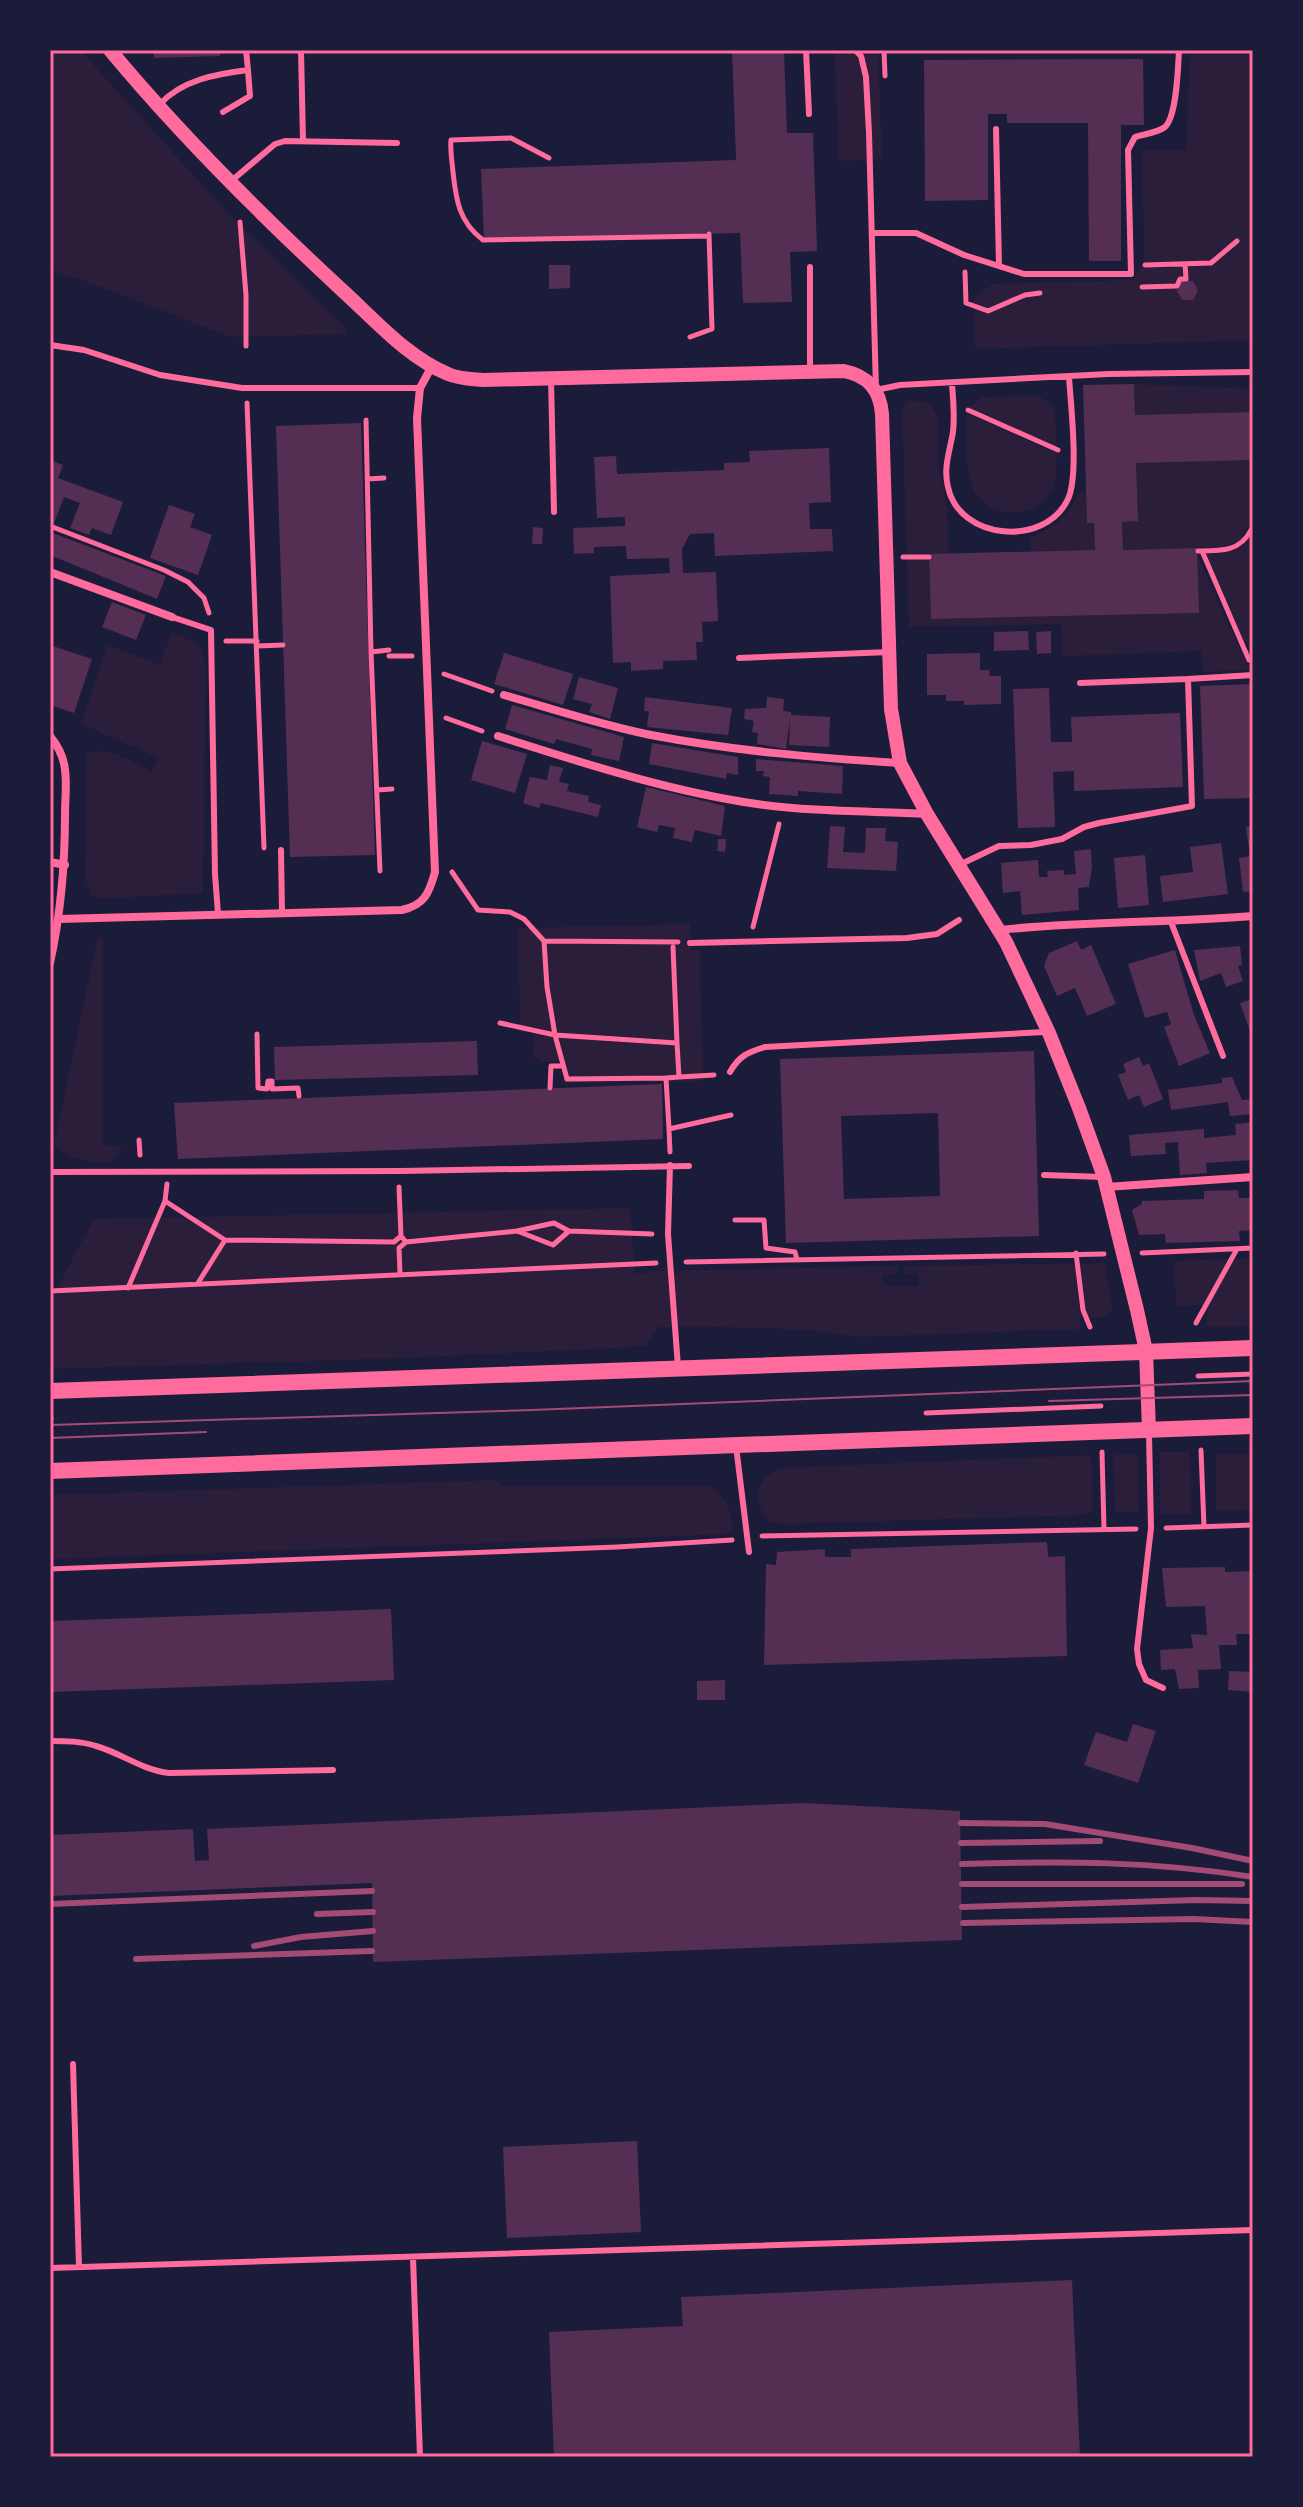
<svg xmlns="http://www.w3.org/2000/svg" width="1303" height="2507" font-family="'Golos Text',sans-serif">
  <rect width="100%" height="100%" fill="#1b1b3a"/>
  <path fill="#2a1e3b" d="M50,50H80L228,213L345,327L347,334L231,337L88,282L50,270Z
    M834,50H878L882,156L878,160L839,161Z
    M1190,50H1253V340L975,349L973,298L993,284L1134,280L1144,260L1142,149L1186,151Z
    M1134,384L1253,389V412L1135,415Z
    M1039,396L1055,407L1056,447L969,407L982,397Z
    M908,400L930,403L938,417L939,469L947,507L949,554L929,555L931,619L1198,613V556L1247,665H1253V670L1203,672L1201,651L1063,656L1061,624L909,627L902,408Z
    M967,413L1057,454C1056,469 1058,484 1048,497C1029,521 986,516 973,489C963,468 968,436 967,413Z
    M1253,460V519L1237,543L1219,547L1123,550L1122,522L1138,521L1136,463Z
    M1078,493H1086L1087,522L1094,523L1095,550L1031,552V537C1054,529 1068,516 1078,493Z
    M1253,534V553H1251L1253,653L1249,644H1245L1206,555C1225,550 1241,555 1253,534Z
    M171,633C196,642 201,641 206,669L203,893L97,899L91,895L85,878L87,753C111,746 132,762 152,772L159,758L81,724L108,645L160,665Z
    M690,924L691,950H700L703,1081L563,1083L564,1061H540L539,1058H533L534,1032H520L518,928Z
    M98,935L103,938V1145L123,1147L111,1162C89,1163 70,1160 54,1145Z
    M630,1208L635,1273L646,1274V1271L897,1266V1273L883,1274L884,1286H919V1273H904V1266L1104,1263L1113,1308L1107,1317H1080V1329L862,1337C794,1326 726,1327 658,1327L645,1346L636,1347L402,1358L50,1369V1301L94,1219Z
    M1253,1258V1326L1207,1327L1206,1305H1176L1174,1261Z
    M1160,1452H1190L1191,1514H1160Z
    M1253,1453V1510L1216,1511V1454Z
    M1137,1454L1139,1512L1115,1513L1113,1455Z
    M1091,1455L1093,1508L1087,1515L785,1524L769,1522C752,1502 755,1478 781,1468Z
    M494,1480L504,1486H711C728,1499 733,1513 732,1534L50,1559V1495Z"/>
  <path fill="#542f53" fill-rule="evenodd" d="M154,50H220V56L154,58Z
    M732,50H784L787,133H813L817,251L790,252L792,302L743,303L740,233L484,239L481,169L736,160Z
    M1143,59L1144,125H1121V261H1089L1088,123H1007V114H988V200L925,201L924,60Z
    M549,265H570V288L549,289Z
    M1181,281H1193L1198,290L1193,300H1182L1177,291Z
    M1134,384L1135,415L1253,412V460L1136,463L1138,521L1122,522L1123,550L1197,548L1199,613L931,619L929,554L1095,550L1094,523H1087L1083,385Z
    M361,423L375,855L290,857L276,426Z
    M829,448L831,502L809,503L810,529H832L833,551L715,556L714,533L690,534L682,549L683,573L716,572L718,621L702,622L703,642H696L697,660L663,661V669L631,671V662L613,663L610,576L670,573L669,558L627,559L626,546L594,547V553L574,554L573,528L625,526V517L597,518L594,457L616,456L617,474L724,470V463L750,462L749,451Z
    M50,460L63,465L58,478L123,502L111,535L92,528L89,535L70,528L80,503L64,497L54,523L50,522Z
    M169,505L195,514L190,527L212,535L198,575L150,558Z
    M533,527L543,528L542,544H532Z
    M50,532L166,576L157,599L50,555Z
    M112,602L146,615L136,640L102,627Z
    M1028,631L1029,650L994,651V632Z
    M1051,631V653L1037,654L1036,632Z
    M50,645L92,659L74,713L50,705Z
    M504,653L573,674L563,705L494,684Z
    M980,653V670H989L990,676H1001V704L964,705V701H946V695H927V654Z
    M579,677L618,688L610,719L589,712L592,704L573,699Z
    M1253,684V798L1204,799L1200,686Z
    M1049,688L1051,742H1072L1071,717L1180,713L1183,787L1074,791V771L1053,772L1055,827L1018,828L1013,689Z
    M645,697L732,708L728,735L647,727L649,711H644Z
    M767,697L784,699L783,711L791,712V715L830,717L829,747L789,745L790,718L786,749L757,744L758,733L752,732L754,721L744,719L745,709L766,708Z
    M512,705L624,737L619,761L591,755L592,749L556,739L554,744L505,729Z
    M482,741L527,754L515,793L471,780Z
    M652,743L738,757V775L727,773L726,779L649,764Z
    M756,759L843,766L842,794L798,791V796L769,794L770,777L763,776L764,771H756Z
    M550,765L563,768L559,782L569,784L567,791L589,796L588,802L601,805L598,817L541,803L539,808L523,803L530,777L547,780Z
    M646,787L725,806L721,836L695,830L692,842L673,838L675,828L659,825L657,832L637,827Z
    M830,826L845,827L843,852L865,853L866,828H886L885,841L898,842L896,871L827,868Z
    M1253,826V891L1243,892L1239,858L1250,856L1246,827Z
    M718,839H726L725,852L717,851Z
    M1221,843L1228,894L1163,902L1160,876L1193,872L1190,847Z
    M1091,849L1092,867L1089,887L1078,888L1079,910L1022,915L1020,891L1003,893L1001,863L1038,860L1039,877H1048L1047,871L1064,870V875L1076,874L1074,851Z
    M1145,855L1149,905L1118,908L1114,858Z
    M1077,941L1081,950L1091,945L1116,1004L1087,1016L1075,988L1057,996L1044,966L1049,953Z
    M1240,946L1242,965L1238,966L1243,981L1226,987L1221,973L1200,981L1194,950Z
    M1175,950L1194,1015L1210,1053L1179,1066L1164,1027L1171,1024L1167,1012L1145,1018L1128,964Z
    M1253,999V1039L1240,1003Z
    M477,1041L478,1075L275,1080L274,1047Z
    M1034,1051L1039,1236L786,1243L780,1059ZM938,1113L940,1196L844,1199L841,1116Z
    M1139,1057L1143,1066L1149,1063L1163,1099L1144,1107L1139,1095L1128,1100L1118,1075L1126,1072L1123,1064Z
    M1232,1077L1242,1100L1253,1099V1114L1230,1116L1228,1102L1171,1110L1168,1090L1222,1083V1078Z
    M662,1084L663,1139L178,1159L174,1103Z
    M1253,1122V1160L1206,1163L1207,1173L1180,1175L1178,1142L1165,1143L1166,1154L1131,1156L1129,1135L1204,1129V1138L1236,1135L1235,1124Z
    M1238,1190L1239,1198H1253V1230L1239,1231L1240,1241L1166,1243L1165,1234L1139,1235L1132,1210L1142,1204V1201L1204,1199V1191Z
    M1047,1542L1048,1557L1065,1556L1067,1656L764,1665L766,1564L776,1565L777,1552L825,1549V1557H851V1549Z
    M1225,1567V1572L1253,1571V1634H1236L1237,1645H1219L1221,1669L1198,1670L1199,1688L1179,1689L1175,1669L1161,1670L1160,1650L1193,1648L1191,1634L1207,1635L1205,1606L1166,1607L1162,1568Z
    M391,1609L394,1680L50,1692V1621Z
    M1229,1671L1253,1672V1692L1228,1690Z
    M725,1680V1700H697V1681Z
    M1133,1724L1156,1731L1138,1783L1084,1765L1096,1732L1127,1742Z
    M804,1803L960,1811L962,1940L373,1962L372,1883L50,1896V1835L193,1829L195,1861L209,1860L207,1829Z
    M637,2141L641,2232L507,2238L503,2147Z
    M1072,2280L1080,2457H554L549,2332L683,2326L681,2297Z"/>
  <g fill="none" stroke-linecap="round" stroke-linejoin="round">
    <path stroke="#ff6b9d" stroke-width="5" d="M884,50L885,76
      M549,158L511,138L451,140C450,150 452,161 453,172C456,200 459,222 483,240L709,236
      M240,222L246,295V346
      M1145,265L1211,263L1237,241
      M965,272L966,303L988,311L1025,295L1040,293
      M1142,287L1177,286L1180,279H1186L1185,264
      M690,337L712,329L709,234
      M247,403L264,848
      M968,410L1058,450
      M366,420L371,652L380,871
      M367,479L384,478
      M50,526L164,570L188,582L204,598L209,613
      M1198,551C1220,551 1240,552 1251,530
      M1202,551L1249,660
      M903,557H929
      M226,641H257
      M257,646L283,645
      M371,652L389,650
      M389,656H412
      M444,674L492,691
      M446,718L482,731
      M377,790L392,789
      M452,872L478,910L510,912L524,919L544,941L678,942
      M753,927L779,824
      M544,941L547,987L555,1035L677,1043L673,947
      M500,1023L555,1035L567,1079L666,1078L669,1129
      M257,1034L258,1088L267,1089L268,1081H272V1089L298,1088L299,1096
      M679,1077L714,1075
      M666,1078L679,1077L677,1043
      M550,1088L551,1066H563
      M139,1140L140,1155
      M670,1152L669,1129L731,1115
      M399,1187L401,1236L406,1242L399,1248L400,1273
      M165,1201L225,1240L394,1242L401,1236
      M735,1220H764L766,1248L795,1252L797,1260
      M517,1231L554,1223L569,1231
      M406,1242L517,1231L553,1245L569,1231L652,1234
      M1076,1253L1083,1310L1090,1327
      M1142,1253L1253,1248
      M686,1262L1104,1254
      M198,1283L225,1240
      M128,1288L165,1201L167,1184
      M50,1291L656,1263
      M1196,1323L1237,1249
      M1198,1376L1253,1374
      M926,1413L1101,1406
      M50,1418H51
      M1201,1450L1204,1527
      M1102,1452L1104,1530
      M1166,1528L1253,1525
      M762,1536L1136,1529
      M50,1569L617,1547L732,1540"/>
    <path stroke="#ff6b9d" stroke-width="6" d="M301,50L303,141
      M806,50L809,114
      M855,50L861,56L866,77L869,133L876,390L900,385L1108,374L1253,372
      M160,104C182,80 216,74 248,70L246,50
      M223,112L250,96L248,70
      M996,129L999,266
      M230,182L275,144L285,141L397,143
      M873,233H916L964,255L1024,274H1131L1128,150L1135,137C1144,134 1157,133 1165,127C1177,116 1178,67 1179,50
      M50,345L84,350L160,375L242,388H420
      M810,371V267
      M551,379L554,512
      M952,383C953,399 955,416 953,432C950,450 943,468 948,487C959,540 1045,548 1068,499C1079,475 1071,407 1069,377
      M172,617L211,630L215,874L218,914
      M739,658L890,652
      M1080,683L1188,679
      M281,850L282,912
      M959,865L999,846L1031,845L1062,839L1084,827L1099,823L1192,806L1188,679L1253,675
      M1171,922L1223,1056
      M690,943L907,938L937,934L959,920
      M730,1072C739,1056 748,1052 765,1047L1045,1032
      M670,1165L668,1234L678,1367
      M50,1172L400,1171L689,1166
      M1044,1175L1104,1177
      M1149,1434L1151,1528L1137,1649L1139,1664L1146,1680L1163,1688
      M736,1446L749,1552
      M50,1741C65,1741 81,1741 96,1746C121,1753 142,1770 169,1773L333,1770
      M73,2064L79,2267
      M413,2257L420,2457
      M50,2268L1253,2230"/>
    <path stroke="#ff6b9d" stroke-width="8" d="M50,572L172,617
      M504,695C553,709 601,725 651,735C734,751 817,758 900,763
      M50,736C58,746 64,758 65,770C67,784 65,800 65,814C65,865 61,913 50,963
      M498,736C583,763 668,791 757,804C813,812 870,811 927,814
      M50,862L65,865
      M59,919L402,910C424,905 429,894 435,872L417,418L420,388L432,366
      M999,930C1083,921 1168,923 1253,916
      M1106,1187L1253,1177"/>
    <path stroke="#ff6b9d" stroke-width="14" d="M110,50C182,137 261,215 343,291C374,319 408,358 448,374C459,379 472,379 483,380L844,371C868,376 880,389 882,414L891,709L900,763L927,814L1006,942L1049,1033L1079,1108L1104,1177L1137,1310L1146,1351L1149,1430"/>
    <path stroke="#ff6b9d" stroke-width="16" d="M50,1391L1253,1348
      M50,1471C451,1454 852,1442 1253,1426"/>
    <path stroke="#a44b75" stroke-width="2" d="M1049,1401L1253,1395
      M50,1425L532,1410L1253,1381
      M50,1438L206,1432"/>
    <path stroke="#a44b75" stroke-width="6" d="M961,1823L1045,1824L1192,1848L1253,1861
      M961,1843L1100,1841
      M962,1864C1062,1861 1153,1861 1253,1877
      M962,1884H1242
      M50,1904L372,1891
      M962,1907L1197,1900L1253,1901
      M317,1914L373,1912
      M963,1923L1194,1919L1253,1922
      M254,1946L301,1937L373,1931
      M136,1959L372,1951"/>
  </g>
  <rect width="1303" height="2507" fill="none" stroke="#1b1b3a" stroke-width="104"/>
  <rect x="52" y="52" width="1199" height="2403" fill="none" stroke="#ff6b9d" stroke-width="3"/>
</svg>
